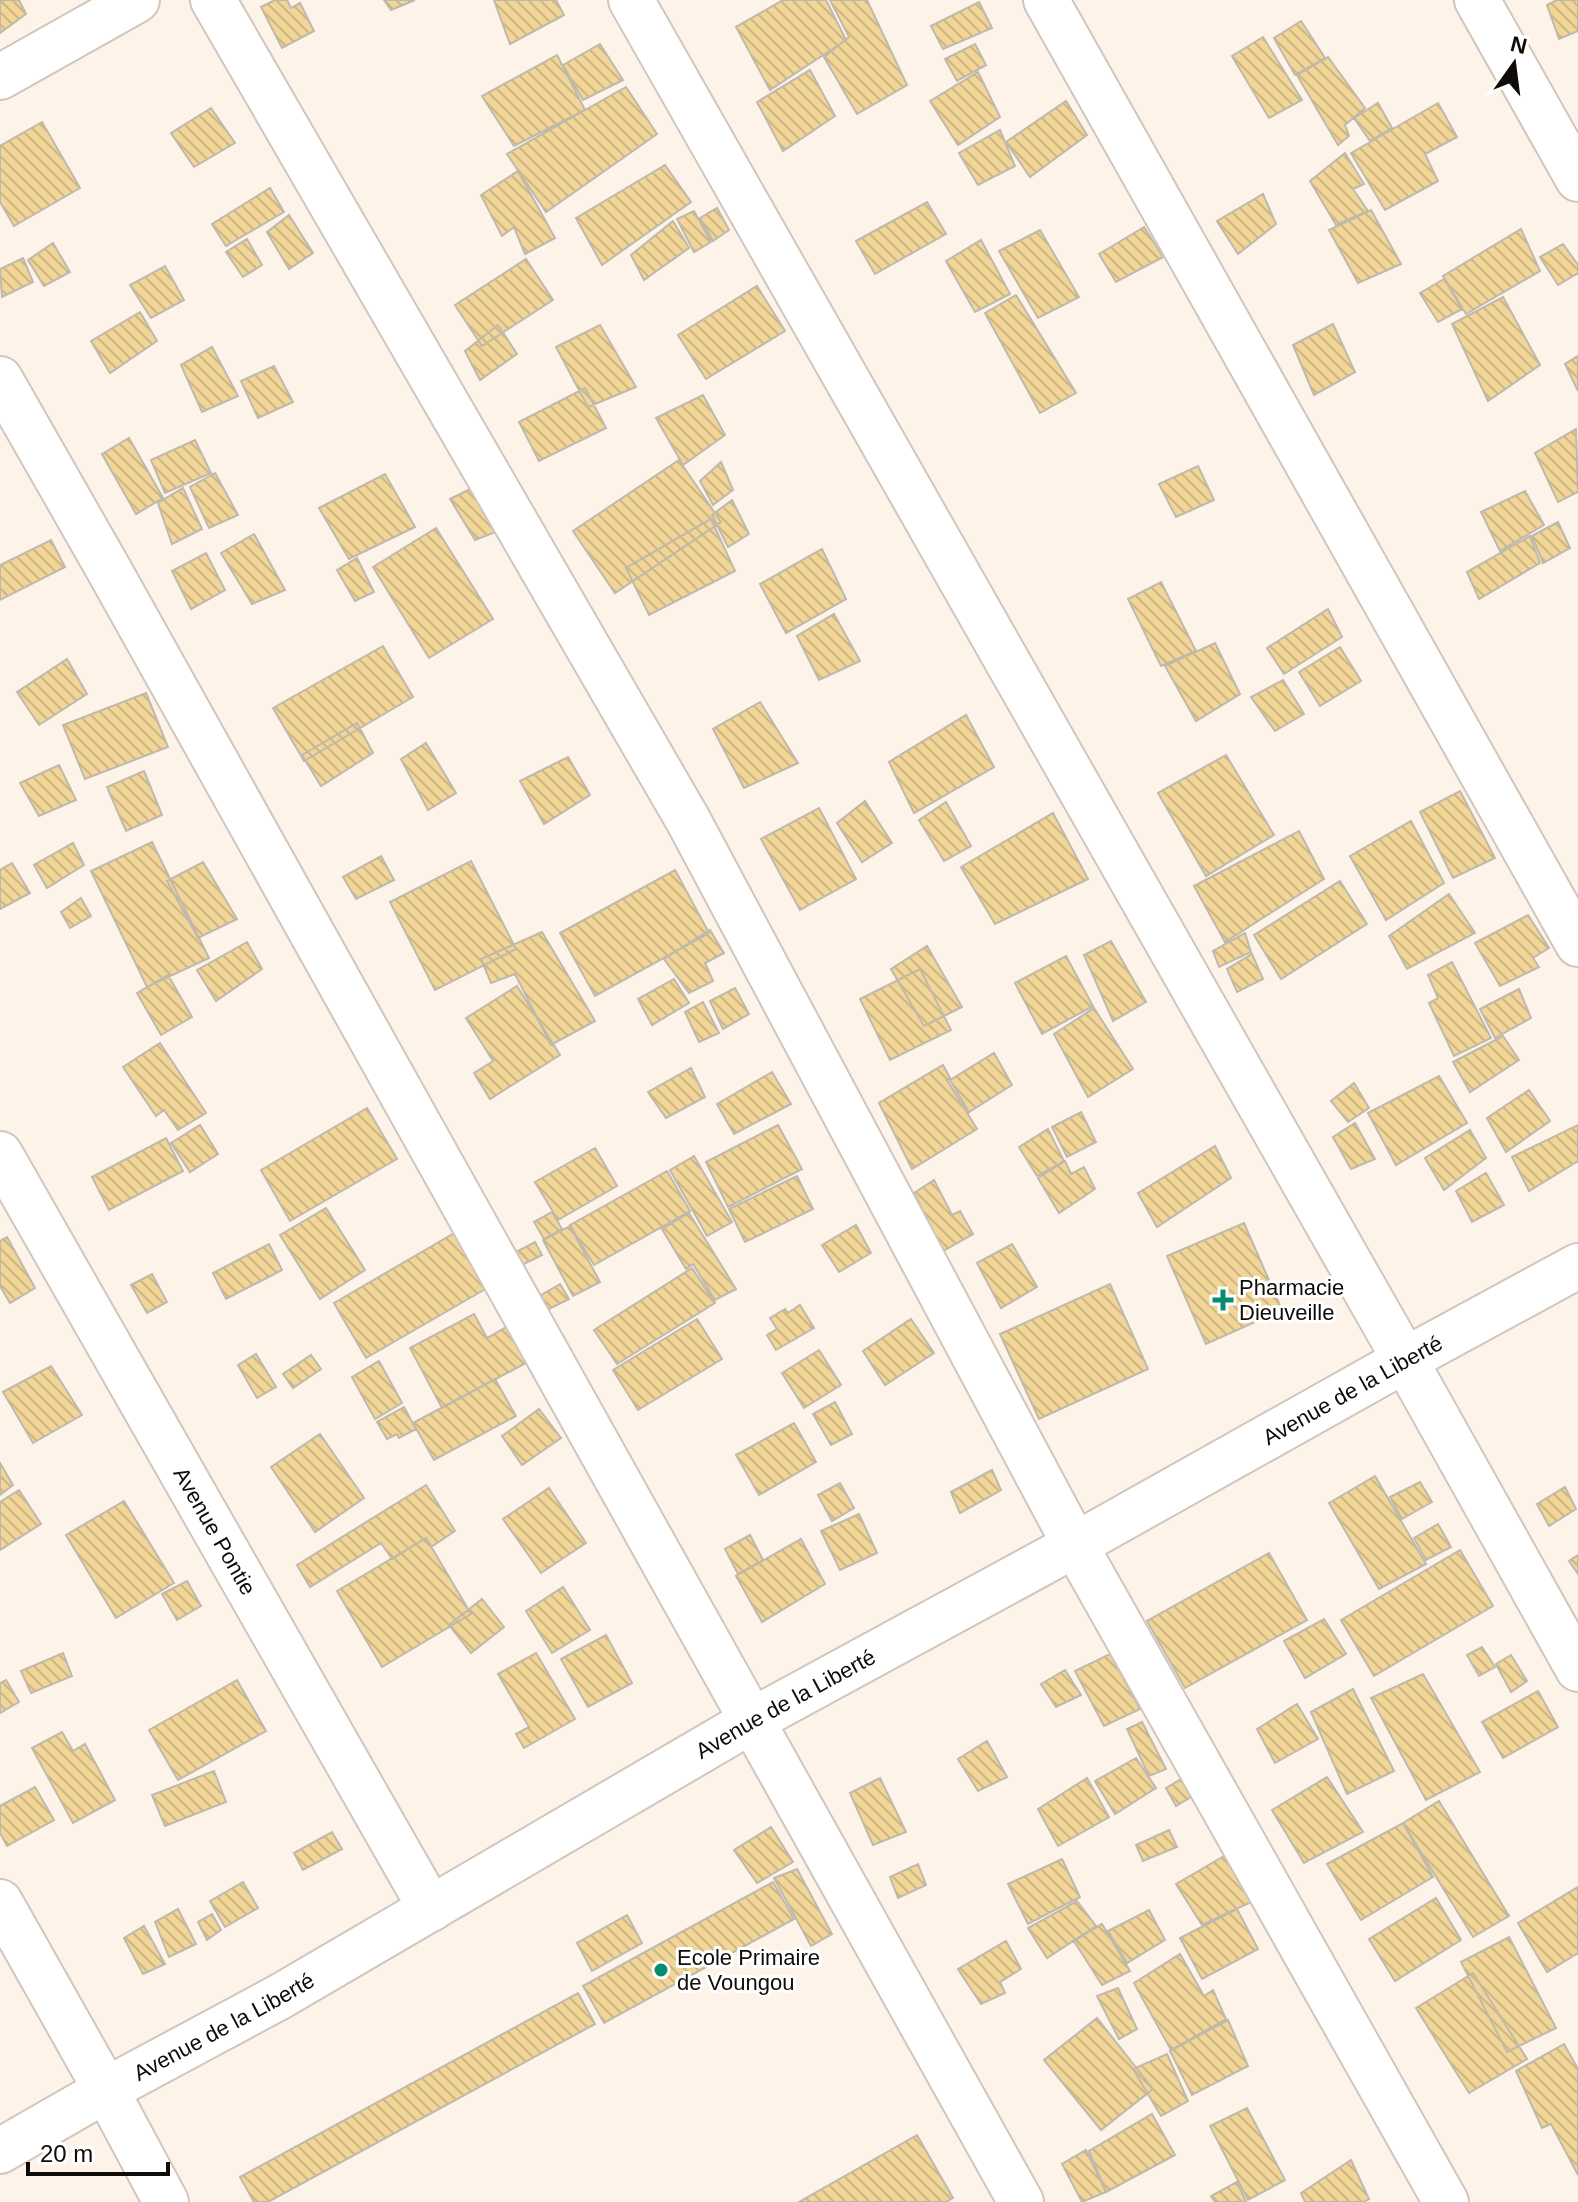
<svg xmlns="http://www.w3.org/2000/svg" width="1578" height="2202" font-family="Helvetica,sans-serif">
  <defs>
    <pattern id="building-back-hatch" width="6" height="6" patternUnits="userSpaceOnUse" patternTransform="scale(2)"><rect width="6" height="6" fill="#f2d698"/><path d="M-1 5l2 2M0 0l6 6M5-1l2 2" fill="none" stroke="#ceb682"/></pattern>
  </defs>
  <rect width="100%" height="100%" fill="#fef3e9"/>
  <path fill="url(#building-back-hatch)" stroke="#bfb9ad" stroke-width="2" d="M0,0H19L26,14L0,33Z
    M275,0H287L291,8L300,3L314,31L282,48L261,7Z
    M384,0H415L391,10Z
    M494,0H556L564,15L510,44Z
    M783,0H826L846,40L770,90L736,27Z
    M830,0H867L907,85L857,114L824,57L849,37Z
    M1557,0H1578V31L1559,39L1547,5Z
    M979,2L992,28L943,49L931,26Z
    M1301,21L1325,58L1295,75L1274,38Z
    M1263,37L1302,100L1269,118L1232,56Z
    M600,44L623,80L583,100L563,65Z
    M975,44L986,65L957,81L945,59Z
    M557,55L585,110L514,146L482,96Z
    M1328,57L1365,108L1345,125L1349,136L1338,145L1297,75Z
    M810,70L835,116L783,151L757,102Z
    M978,72L1000,117L958,145L930,101Z
    M626,87L657,134L546,212L507,154Z
    M1066,101L1087,135L1030,177L1006,142Z
    M1378,103L1392,128L1370,141L1354,118Z
    M1438,103L1457,137L1425,154L1438,181L1385,210L1351,153Z
    M211,108L235,143L194,167L171,133Z
    M42,122L80,188L14,226L0,202V146Z
    M1000,130L1015,166L978,185L959,153Z
    M1345,153L1364,184L1353,189L1368,211L1336,225L1310,181Z
    M665,165L691,202L602,265L576,218Z
    M518,171L555,238L525,254L514,227L502,236L481,195Z
    M270,188L284,212L226,246L212,224Z
    M1263,194L1276,224L1238,254L1217,221Z
    M927,202L946,234L875,274L856,241Z
    M717,208L729,230L713,241L700,218Z
    M1371,210L1401,264L1358,283L1329,230Z
    M694,211L711,242L694,252L677,219Z
    M289,215L313,253L289,269L267,232Z
    M673,221L689,248L644,280L631,255Z
    M1144,227L1163,257L1116,282L1099,254Z
    M1521,229L1540,271L1466,314L1443,276Z
    M1040,230L1079,297L1038,318L999,251Z
    M247,239L262,265L243,277L226,252Z
    M981,240L1010,294L975,312L946,261Z
    M53,243L70,272L44,286L28,260Z
    M1563,244L1578,265V273L1558,285L1540,257Z
    M23,258L33,282L2,297L0,269Z
    M526,259L553,300L482,346L455,305Z
    M165,266L184,300L151,318L130,285Z
    M1444,279L1462,309L1438,322L1420,293Z
    M757,286L785,331L706,379L678,335Z
    M1016,295L1076,393L1040,413L985,313Z
    M1503,297L1540,365L1488,401L1452,324Z
    M140,312L157,341L110,373L91,341Z
    M1333,324L1355,372L1314,395L1293,345Z
    M498,325L517,354L480,380L465,351Z
    M600,325L636,387L588,407L556,347Z
    M212,347L238,396L202,412L181,365Z
    M1578,356V391L1565,364Z
    M274,366L293,402L258,418L241,381Z
    M585,388L606,428L539,461L519,422Z
    M703,395L725,435L683,465L656,418Z
    M1576,429L1578,492L1558,502L1535,453Z
    M129,438L163,498L136,514L102,454Z
    M195,440L211,473L165,493L151,460Z
    M679,460L721,522L615,593L573,531Z
    M721,462L733,490L713,505L700,481Z
    M1198,466L1214,500L1176,517L1159,484Z
    M215,473L238,515L209,528L190,487Z
    M385,474L415,527L349,559L319,508Z
    M474,487L498,531L475,540L450,499Z
    M183,488L202,529L172,544L158,503Z
    M1525,491L1544,525L1500,551L1481,512Z
    M732,500L749,534L728,547L712,515Z
    M711,519L735,571L649,615L626,568Z
    M1558,522L1570,548L1543,563L1532,536Z
    M436,528L493,619L429,658L373,567Z
    M254,534L285,590L252,604L221,553Z
    M1530,536L1540,563L1479,599L1467,572Z
    M51,540L65,567L0,600V565Z
    M822,549L846,599L786,633L760,584Z
    M206,553L225,590L191,609L172,571Z
    M357,558L374,592L355,601L337,570Z
    M1161,582L1196,651L1161,666L1128,599Z
    M1328,609L1342,637L1284,674L1267,648Z
    M834,614L860,661L819,680L797,636Z
    M1215,643L1240,694L1196,721L1165,666Z
    M383,646L413,697L304,761L273,708Z
    M1340,647L1361,681L1320,706L1299,672Z
    M67,659L87,694L39,725L17,692Z
    M1283,680L1304,714L1275,731L1251,697Z
    M146,693L168,747L85,779L63,725Z
    M760,702L798,763L744,788L713,729Z
    M966,715L994,767L914,813L889,762Z
    M357,723L373,753L321,786L302,755Z
    M426,743L456,793L428,810L401,759Z
    M1226,755L1274,835L1206,876L1158,793Z
    M568,757L590,795L544,824L520,781Z
    M59,765L76,800L39,816L20,783Z
    M144,771L162,815L126,831L107,787Z
    M1460,791L1495,858L1453,878L1420,812Z
    M865,801L892,843L862,862L837,823Z
    M946,802L971,846L944,861L919,820Z
    M819,808L856,879L800,910L761,839Z
    M1053,813L1088,879L995,924L961,867Z
    M1411,821L1444,883L1386,920L1350,856Z
    M1299,831L1324,879L1225,942L1194,886Z
    M152,842L209,958L147,987L91,871Z
    M73,843L84,865L47,888L34,865Z
    M381,856L394,880L356,899L343,877Z
    M471,861L516,949L435,990L390,902Z
    M203,862L237,919L198,938L167,881Z
    M12,863L30,893L0,909V870Z
    M675,870L709,933L595,996L560,933Z
    M1340,881L1367,924L1281,979L1254,935Z
    M1449,894L1475,933L1407,969L1389,936Z
    M81,898L91,916L70,928L61,912Z
    M1528,915L1549,948L1533,958L1539,967L1500,986L1475,943Z
    M710,930L724,953L705,963L713,981L689,993L664,959Z
    M542,932L595,1021L551,1045L515,974L491,983L481,959Z
    M1245,933L1251,952L1219,967L1213,951Z
    M1111,941L1146,1002L1113,1021L1084,955Z
    M247,942L262,969L216,1001L197,970Z
    M927,946L962,1007L924,1026L891,969Z
    M1252,954L1263,979L1237,992L1227,969Z
    M1066,956L1093,1006L1042,1034L1015,983Z
    M1452,962L1491,1038L1454,1056L1429,1003L1438,998L1428,975Z
    M920,969L951,1030L890,1060L860,999Z
    M168,975L192,1017L161,1035L137,993Z
    M674,979L689,1003L652,1025L638,999Z
    M517,986L560,1055L490,1099L474,1073L493,1061L466,1018Z
    M735,988L749,1014L723,1029L710,1001Z
    M1519,989L1531,1018L1495,1038L1480,1009Z
    M703,1002L719,1033L699,1042L685,1012Z
    M1094,1008L1133,1069L1088,1097L1054,1034Z
    M1503,1036L1519,1060L1470,1092L1453,1062Z
    M160,1043L206,1113L178,1130L164,1110L156,1116L123,1067Z
    M994,1053L1012,1085L969,1112L950,1080Z
    M943,1065L950,1078L947,1080L977,1129L912,1169L879,1103Z
    M691,1068L705,1097L666,1118L648,1092Z
    M772,1072L791,1104L734,1134L717,1104Z
    M1439,1076L1467,1123L1396,1165L1368,1113Z
    M1354,1083L1369,1108L1348,1122L1331,1101Z
    M1529,1090L1550,1121L1506,1152L1487,1118Z
    M367,1108L397,1159L290,1221L261,1170Z
    M1081,1112L1096,1142L1067,1157L1052,1127Z
    M1355,1123L1375,1159L1351,1169L1333,1137Z
    M200,1125L218,1154L190,1172L171,1143Z
    M778,1125L802,1169L728,1207L706,1162Z
    M1578,1125V1161L1529,1191L1512,1157Z
    M1048,1129L1064,1161L1037,1176L1019,1147Z
    M1470,1130L1486,1158L1444,1190L1425,1158Z
    M166,1138L183,1171L109,1210L92,1177Z
    M1215,1146L1231,1178L1157,1227L1138,1193Z
    M595,1148L617,1186L558,1220L535,1182Z
    M694,1156L732,1222L707,1236L670,1170Z
    M1065,1161L1071,1174L1084,1167L1095,1189L1059,1213L1038,1178Z
    M667,1171L690,1211L594,1265L570,1225Z
    M1486,1173L1504,1205L1472,1222L1456,1191Z
    M797,1176L813,1209L745,1242L729,1209Z
    M934,1180L952,1215L960,1211L973,1234L943,1251L914,1193Z
    M326,1208L365,1270L320,1299L280,1235Z
    M552,1212L562,1229L544,1239L534,1222Z
    M689,1213L736,1289L715,1300L693,1264L686,1269L662,1229Z
    M1244,1223L1282,1310L1206,1344L1167,1256Z
    M856,1225L871,1253L839,1272L822,1245Z
    M570,1226L600,1282L573,1296L543,1240Z
    M456,1232L489,1287L366,1358L334,1303Z
    M7,1237L35,1288L10,1303L0,1286V1241Z
    M535,1242L542,1255L520,1266L514,1253Z
    M269,1244L282,1270L226,1299L213,1273Z
    M1012,1244L1037,1287L1001,1308L977,1263Z
    M692,1268L715,1303L617,1364L594,1330Z
    M152,1274L167,1302L147,1313L131,1285Z
    M560,1284L569,1299L545,1311L538,1297Z
    M1110,1284L1148,1369L1039,1419L1000,1334Z
    M800,1305L814,1328L776,1350L767,1335L777,1329L770,1318L785,1309L788,1313Z
    M474,1314L487,1338L515,1322L535,1358L442,1408L410,1348Z
    M697,1319L722,1359L638,1410L613,1370Z
    M911,1319L934,1353L885,1385L863,1351Z
    M819,1350L841,1385L804,1408L782,1373Z
    M256,1354L276,1387L257,1398L238,1365Z
    M311,1355L321,1369L293,1388L283,1374Z
    M379,1361L402,1403L375,1419L352,1377Z
    M51,1366L82,1415L33,1443L3,1392Z
    M495,1379L516,1416L434,1460L413,1423Z
    M835,1402L852,1434L831,1445L813,1414Z
    M404,1407L416,1429L399,1438L397,1434L387,1439L377,1422Z
    M539,1409L561,1438L522,1465L502,1436Z
    M794,1423L816,1462L759,1495L736,1455Z
    M320,1434L364,1498L315,1532L271,1467Z
    M0,1463L13,1485L0,1495Z
    M992,1470L1001,1490L960,1513L951,1492Z
    M1375,1476L1426,1564L1379,1589L1329,1503Z
    M1420,1482L1432,1502L1402,1519L1390,1497Z
    M840,1483L854,1508L832,1521L818,1495Z
    M426,1485L455,1531L431,1547L426,1538L392,1559L381,1543L310,1587L297,1565Z
    M1565,1487L1576,1509L1549,1526L1537,1504Z
    M549,1488L586,1543L541,1573L503,1519Z
    M19,1490L41,1524L0,1550V1502Z
    M124,1501L174,1583L116,1618L66,1535Z
    M859,1514L877,1553L840,1570L821,1531Z
    M1438,1524L1451,1547L1426,1560L1414,1538Z
    M750,1535L763,1560L738,1574L725,1549Z
    M426,1538L471,1614L382,1667L337,1591Z
    M801,1539L825,1584L762,1622L736,1576Z
    M1460,1550L1493,1606L1374,1676L1341,1620Z
    M1269,1553L1307,1620L1185,1688L1147,1621Z
    M1578,1555V1574L1569,1561Z
    M187,1581L201,1606L177,1620L162,1594Z
    M563,1587L590,1630L552,1653L526,1611Z
    M482,1599L504,1627L471,1653L449,1625Z
    M1324,1619L1346,1654L1305,1678L1284,1641Z
    M606,1635L632,1683L588,1707L561,1659Z
    M1482,1647L1495,1667L1479,1676L1467,1655Z
    M63,1653L72,1676L31,1693L21,1671Z
    M536,1653L575,1719L524,1748L516,1734L529,1727L498,1674Z
    M1110,1654L1140,1709L1104,1726L1075,1671Z
    M1511,1655L1527,1681L1511,1692L1496,1664Z
    M1065,1670L1081,1695L1056,1707L1041,1684Z
    M1423,1674L1480,1772L1426,1800L1371,1698Z
    M6,1680L19,1702L0,1713V1683Z
    M237,1680L266,1731L178,1780L149,1730Z
    M1353,1689L1394,1771L1347,1794L1311,1712Z
    M1538,1691L1558,1727L1503,1758L1482,1722Z
    M1297,1704L1318,1739L1275,1763L1257,1729Z
    M1142,1722L1166,1769L1149,1776L1127,1729Z
    M62,1732L73,1751L85,1744L115,1800L73,1823L32,1748Z
    M987,1741L1007,1777L978,1791L958,1759Z
    M1136,1758L1156,1788L1115,1814L1095,1781Z
    M214,1771L226,1802L165,1826L152,1795Z
    M1327,1777L1363,1832L1304,1863L1272,1810Z
    M880,1778L906,1832L873,1845L850,1793Z
    M1087,1778L1109,1817L1058,1846L1038,1809Z
    M1181,1779L1191,1797L1176,1806L1166,1788Z
    M35,1787L54,1820L7,1846L0,1833V1806Z
    M1439,1801L1509,1916L1473,1937L1403,1823Z
    M1403,1823L1433,1877L1361,1920L1327,1864Z
    M771,1827L793,1862L757,1883L734,1850Z
    M1169,1830L1177,1847L1143,1861L1136,1845Z
    M332,1832L342,1849L303,1870L294,1853Z
    M1224,1856L1251,1902L1202,1925L1176,1884Z
    M1062,1859L1080,1897L1028,1924L1008,1884Z
    M918,1864L926,1885L898,1898L890,1877Z
    M797,1869L832,1934L811,1946L774,1878Z
    M243,1882L258,1908L225,1927L210,1901Z
    M773,1882L794,1919L604,2023L583,1986Z
    M1578,1887V1953L1547,1972L1518,1923Z
    M1436,1898L1461,1940L1395,1981L1369,1939Z
    M1077,1901L1096,1926L1047,1958L1028,1928Z
    M178,1909L196,1944L169,1957L155,1922Z
    M1237,1909L1258,1949L1202,1979L1180,1938Z
    M1149,1910L1165,1940L1127,1963L1108,1931Z
    M212,1914L221,1930L207,1940L198,1922Z
    M627,1915L642,1943L592,1971L577,1943Z
    M1102,1924L1130,1971L1102,1985L1074,1941Z
    M144,1926L165,1964L143,1974L124,1938Z
    M1509,1937L1556,2028L1507,2052L1461,1962Z
    M1006,1941L1021,1969L1000,1982L1005,1993L981,2004L958,1969Z
    M1180,1954L1204,1996L1213,1990L1226,2019L1171,2050L1134,1983Z
    M1473,1973L1527,2059L1469,2093L1416,2008Z
    M1118,1988L1137,2029L1119,2039L1097,1996Z
    M578,1993L595,2024L268,2202H254L240,2177Z
    M1097,2018L1153,2089L1101,2130L1044,2060Z
    M1228,2020L1248,2066L1192,2095L1170,2051Z
    M1564,2044L1578,2069V2175L1551,2124L1542,2128L1516,2071Z
    M1167,2054L1188,2101L1161,2116L1133,2069Z
    M1247,2108L1285,2180L1248,2200L1210,2126Z
    M1152,2114L1175,2155L1106,2192L1089,2151Z
    M917,2135L953,2198L946,2202H799Z
    M1086,2150L1106,2192L1082,2202L1062,2164Z
    M1351,2160L1369,2199L1364,2202H1305L1301,2193Z
    M1237,2182L1246,2202H1215L1211,2196Z"/>
  <g fill="none" stroke-linecap="round" stroke-linejoin="round">
    <g stroke="#d1c6bd" stroke-width="48">
      <g id="minor">
        <path d="M213,0L688,820L1075,1545L1446,2202"/>
        <path d="M631,0L1405,1360L1578,1669"/>
        <path d="M1046,0L1578,944"/>
        <path d="M1477,0L1578,179"/>
        <path d="M0,77L137,0"/>
        <path d="M0,379L109,570L1021,2202"/>
        <path id="s1" d="M0,1154L431,1909"/>
        <path d="M0,1902L106,2090L166,2202"/>
      </g>
    </g>
    <g stroke="#d1c6bd" stroke-width="48">
      <g id="tertiary">
        <path id="s2" d="M0,2151L106,2090L281,1996L753,1720L1075,1545L1405,1360L1578,1266"/>
      </g>
    </g>
    <use href="#minor" stroke="#fff" stroke-width="44"/>
    <use href="#tertiary" stroke="#fff" stroke-width="44"/>
  </g>
  <g fill="#078c72" stroke="#fff" stroke-width="3">
    <path d="M1219 1288h8v8h8v8h-8v8h-8v-8h-8v-8h8z"/>
    <circle cx="661" cy="1970" r="8"/>
  </g>
  <g text-anchor="middle" stroke-width="6" stroke-linejoin="round" paint-order="stroke">
    <g font-size="22" fill="#0e0b08" stroke="#fff" text-anchor="start">
      <text x="1239" y="1295">Pharmacie<tspan x="1239" dy="25">Dieuveille</tspan></text>
      <text x="677" y="1965">Ecole Primaire<tspan x="677" dy="25">de Voungou</tspan></text>
    </g>
    <g font-size="22" fill="#0e0b08" stroke="#fff">
      <text dy="8" stroke="none"><textPath href="#s2" startOffset="1552">Avenue de la Liberté</textPath></text>
      <text dy="8" stroke="none"><textPath href="#s1" startOffset="434">Avenue Pontie</textPath></text>
      <text dy="8" stroke="none"><textPath href="#s2" startOffset="904">Avenue de la Liberté</textPath></text>
      <text dy="8" stroke="none"><textPath href="#s2" startOffset="256">Avenue de la Liberté</textPath></text>
    </g>
  </g>
  <g transform="translate(1514 64) rotate(14)" stroke="#ffffff" stroke-width="6" paint-order="stroke">
  <path d="M0-6L14 30L0 20L-14 30Z" fill="#0e0b08"/>
  <text y="-12" font-size="22" font-weight="bold" text-anchor="middle" fill="#0e0b08">N</text>
  </g>
  <path d="M28 2162v12h140v-12" fill="none" stroke="#0e0b08" stroke-width="4"/>
  <text x="40" y="2162" font-size="24" fill="#0e0b08" stroke="#ffffff" stroke-width="6" paint-order="stroke">20 m</text>
</svg>
